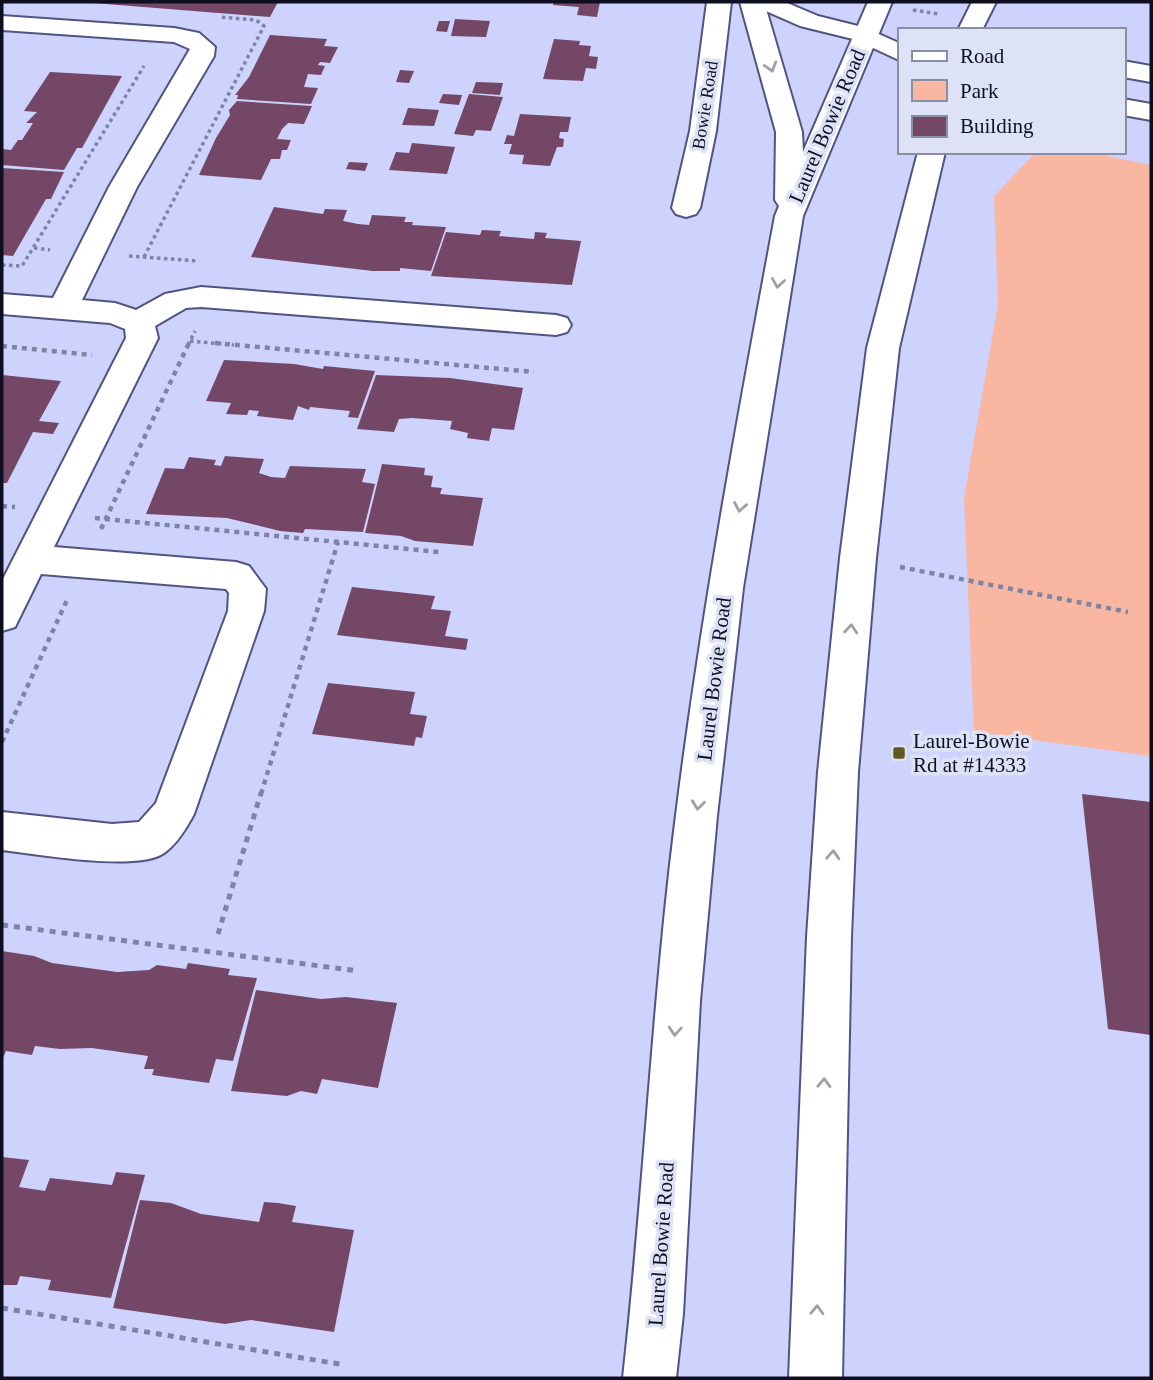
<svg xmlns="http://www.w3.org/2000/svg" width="1153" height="1380" font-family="'Times New Roman',serif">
  <rect width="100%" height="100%" fill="#cdd3fd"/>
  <path fill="#f9b6a0" d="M1036,152H1087L1151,165V756L974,732L964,498L998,304L994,196Z"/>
  <path fill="#734765" d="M81,2H278L270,17Z
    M554,2H600L597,17L577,15L579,7L553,5Z
    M455,19L490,21L486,37L451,36Z
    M439,21H450L447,32L436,31Z
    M270,35L327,39L324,46L338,47L330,63L320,62L318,65L325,66L321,75L308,74L304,87L318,88L311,104L237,99L238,95H235L249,77Z
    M554,39L580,41L579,45L591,46L589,56L598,57L596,69L586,68L583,81L543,79Z
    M400,70L414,71L409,83L396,82Z
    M50,72L122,76L82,148H77L64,170L2,165V149L11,150L18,140H22L33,123H26L37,112L24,111Z
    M476,82L503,83L500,95L472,93Z
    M443,94L462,95L459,105L439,103Z
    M469,94L503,97L491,131L476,130L473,136L454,134Z
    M237,101L312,106L304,124L288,123L282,129L277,139L291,140L287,150H282L280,159H271L261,180L199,175L216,138L230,115L229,110Z
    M408,108L439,110L434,126L402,125Z
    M520,114L571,117L568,132H560L559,138L564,139L563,147H557L550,166L522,164L524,155L509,154L512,144H504L507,135L514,136Z
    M412,143L455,147L447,174L389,170L396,152L409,153Z
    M349,162L368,163L365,171L346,169Z
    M2,168L64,172L51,199H46L13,256L2,255Z
    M274,207L323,214L325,209L347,210L343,221L358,224L369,225L372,215L406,217L404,222H413L412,225L446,227L431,271L400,268V271H373L251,257Z
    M482,230L501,231L499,236L534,239L535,232L547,233L545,238L581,241L572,285L431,276L446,232L480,235Z
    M224,360L294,364L323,369L324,366L375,371L358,418L348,417L350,411L310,407L309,410L298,406L293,420L257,416L259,411L249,410L247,415L226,414L231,403L206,401Z
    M2,375L61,381L39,421L59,423L53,434L33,432L7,483H2Z
    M376,375L450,378L523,388L514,430L492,428L489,441L467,438L468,433L450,429L452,421L412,418L399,419L394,432L357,429Z
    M225,456L264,459L259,473L271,477L285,478L290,466L366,469L362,482L375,484L363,532L305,529L303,533L280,531L227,518L146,514L165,468L184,469L189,457L216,460L214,465L221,466Z
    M382,464L425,468L424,475L433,476L431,487L442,488L440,494L483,498L473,546L415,541L401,536L365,533Z
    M352,587L435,596L431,609L451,611L445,636L468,639L466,650L337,635Z
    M328,683L415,692L410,714L427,716L422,738L416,737L414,746L312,734Z
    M1082,794L1151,802V1035L1108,1029Z
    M2,951L34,956L52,963L117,972L149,970L157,965L186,969L188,963L230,969L228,975L257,978L233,1061L216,1059L209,1083L152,1075L154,1069H144L148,1056L92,1048L60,1049L35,1046L32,1055L6,1051L2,1060Z
    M256,990L321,999L346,997L397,1003L378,1088L322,1079L317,1094L301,1091L287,1096L231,1091Z
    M2,1157L29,1160L19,1187L45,1191L50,1178L112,1185L116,1172L145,1175L111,1298L48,1290L51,1280L20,1276L17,1285H2Z
    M140,1200L171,1203L201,1214L259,1222L264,1202L278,1203L296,1206L292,1222L354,1230L334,1332L251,1320L225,1324L113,1308Z"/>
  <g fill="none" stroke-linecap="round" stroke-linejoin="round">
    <g stroke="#505482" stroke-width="4">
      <path id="street" d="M707,2H731L716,131L700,208L696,214L686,217L676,214L672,208L690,131Z
        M2,16L174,28L199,33L215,47L214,56L137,187L82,300L115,303L136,310L165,294L201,287L556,315L567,318L571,325L567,332L556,335L201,307L186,308L155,326L158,338L54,547L236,562L249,566L266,589L264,611L194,814C187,827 177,844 164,853C137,872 36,854 2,850V812L112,824L139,822L156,803L228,611L229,593L226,589L41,574L15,627L2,631V581L126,338L125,329L110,323L2,314V294L53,298L109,187L190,49L174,42L2,30Z
        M865,28L899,43V60L856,40L853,35L856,30Z
        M1123,61L1151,66V82L1123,77Z
        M1123,99L1151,104V120L1123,115Z"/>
    </g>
    <g stroke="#505482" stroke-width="4">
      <path id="secondary" d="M753,2H785L818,16L874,30L877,35L874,40L865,42L800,26L757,7Z"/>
    </g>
    <g stroke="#505482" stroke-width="4">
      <path id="primary" d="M740,2H764L802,132L803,152L868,2H892L803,216L743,588L717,816L700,1001L683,1314L676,1378H623C644,1191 652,1002 676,815C701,614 738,415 775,216L779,206L775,200L776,132Z
        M972,2H996L982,30H958Z
        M918,152H945L899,348L876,558L858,772L851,937L842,1378H789L807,937L818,772L840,558L867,348Z"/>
    </g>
    <path stroke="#8084a4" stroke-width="3.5" stroke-dasharray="3.5 3.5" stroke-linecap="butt" d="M913,10L939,14
      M34,248L50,250
      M129,256L197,261
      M144,257L264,26L256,20L219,17
      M2,265L22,266L144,66
      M190,341L234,345
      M188,345L195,331"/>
    <path stroke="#8084a4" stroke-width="4.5" stroke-dasharray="5 5" stroke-linecap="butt" d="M215,343L534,372
      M2,346L92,355
      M2,506L15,507
      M95,518L439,552
      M101,529L189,343
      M900,567L1128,612
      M2,742L67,600
      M261,794L338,542"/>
    <path stroke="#8084a4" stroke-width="5" stroke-dasharray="6 6" stroke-linecap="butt" d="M2,925L359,971
      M218,934L261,793
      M2,1308L345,1365"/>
    <use href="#street" fill="#fff" fill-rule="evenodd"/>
    <use href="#secondary" fill="#fff" fill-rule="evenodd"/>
    <use href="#primary" fill="#fff" fill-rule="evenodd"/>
  </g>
  <defs><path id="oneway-chevron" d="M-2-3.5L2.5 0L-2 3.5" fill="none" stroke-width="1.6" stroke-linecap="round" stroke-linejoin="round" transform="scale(1.75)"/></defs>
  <g stroke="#9f9fa6">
    <use href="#oneway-chevron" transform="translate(771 67) rotate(73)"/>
    <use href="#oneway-chevron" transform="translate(778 283) rotate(99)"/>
    <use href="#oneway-chevron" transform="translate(740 507) rotate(100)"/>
    <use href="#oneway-chevron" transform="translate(851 629) rotate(-85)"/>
    <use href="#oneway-chevron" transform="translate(698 805) rotate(97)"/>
    <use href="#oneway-chevron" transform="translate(833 855) rotate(-87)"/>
    <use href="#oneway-chevron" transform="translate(675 1031) rotate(94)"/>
    <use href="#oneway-chevron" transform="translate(824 1083) rotate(-88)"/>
    <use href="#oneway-chevron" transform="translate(817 1310) rotate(-88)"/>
  </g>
  <rect fill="#625824" stroke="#dee2f7" stroke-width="2.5" x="892" y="746" width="14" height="14" rx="3.5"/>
  <g text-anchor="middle" stroke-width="7" stroke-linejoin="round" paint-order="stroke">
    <g font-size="18" fill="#0e0f21" stroke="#dee2f7">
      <text transform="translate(705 105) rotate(-81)" y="6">Bowie Road</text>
    </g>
    <g font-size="21" fill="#0e0f21" stroke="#dee2f7">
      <text transform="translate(827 126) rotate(-67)" y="7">Laurel Bowie Road</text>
      <text transform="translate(714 679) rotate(-83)" y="7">Laurel Bowie Road</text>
      <text transform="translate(661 1244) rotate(-86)" y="7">Laurel Bowie Road</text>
    </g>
    <g font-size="21" fill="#0e0f21" stroke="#dee2f7" text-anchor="start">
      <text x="913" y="748">Laurel-Bowie<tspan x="913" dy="24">Rd at #14333</tspan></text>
    </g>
  </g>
  <rect width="1153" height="1380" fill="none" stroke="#0e0f21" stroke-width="7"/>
  <rect x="898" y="28" width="228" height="126" fill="#dee2f7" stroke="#8b8ea1" stroke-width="2"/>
  <rect x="912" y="51" width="35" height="10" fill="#ffffff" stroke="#8b8ea1" stroke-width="2"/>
  <text x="960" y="63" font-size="21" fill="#0e0f21">Road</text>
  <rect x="912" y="80" width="35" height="21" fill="#f9b6a0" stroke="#8b8ea1" stroke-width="2"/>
  <text x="960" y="98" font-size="21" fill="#0e0f21">Park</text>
  <rect x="912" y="116" width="35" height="21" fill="#734765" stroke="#8b8ea1" stroke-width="2"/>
  <text x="960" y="133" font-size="21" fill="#0e0f21">Building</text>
</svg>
